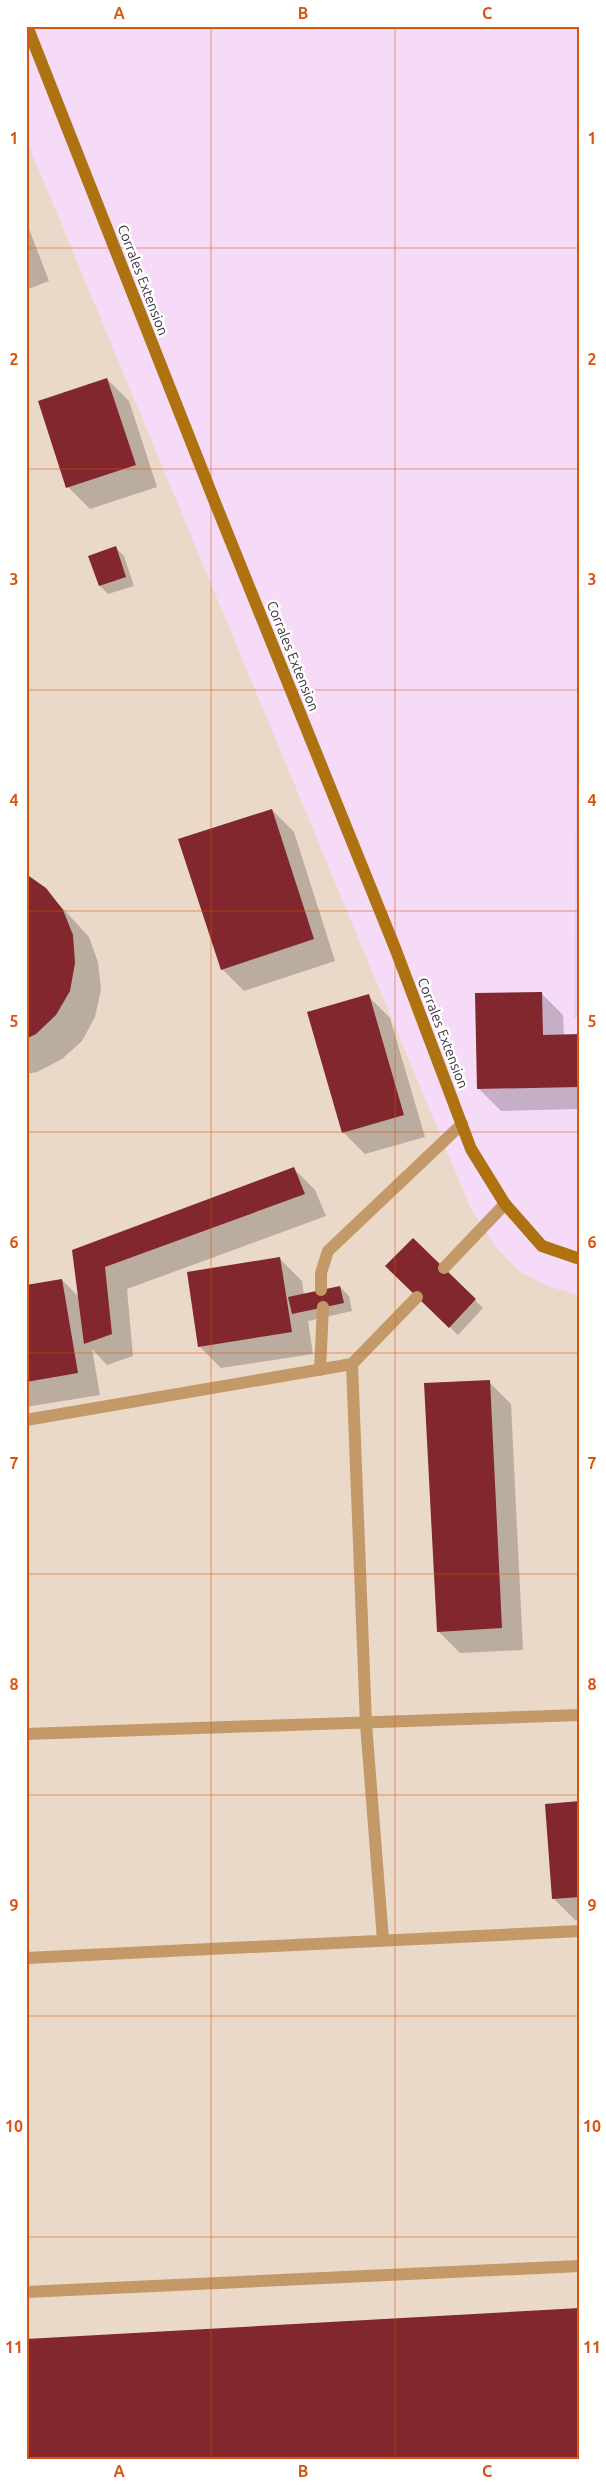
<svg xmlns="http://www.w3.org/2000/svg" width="606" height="2485" font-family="Ubuntu,sans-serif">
  <rect width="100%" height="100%" fill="#f6dbf9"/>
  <path fill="#ebccee" d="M580,354V1018H574Z"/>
  <path fill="#ead8c8" d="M26,139L471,1209L496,1247L520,1272L550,1287L580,1295V2459H26Z"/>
  <path fill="#0003" d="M26,221L49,281L26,290Z
    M107,379L129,401L157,487L90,509L68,487L39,402Z
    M116,548L124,556L134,586L108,594L100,586Z
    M26,744L28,769L26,778Z
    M272,810L294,832L335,961L244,991L222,969Z
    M26,876L45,889L89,937L98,962L101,990L95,1017L82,1041L62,1059L37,1072L26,1074Z
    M541,993L563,1015L564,1036L580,1035V1109L501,1111L479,1089Z
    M368,996L390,1018L425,1137L365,1154L343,1132Z
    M293,1168L315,1190L326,1216L127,1289L133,1356L107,1365L92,1349L100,1395L26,1407V1286L62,1280L80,1298L73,1251Z
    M413,1240L483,1308L458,1335L387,1266Z
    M280,1259L302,1281L304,1295L340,1287L349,1296L352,1311L308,1321L313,1354L221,1368L199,1346Z
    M489,1382L511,1404L523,1650L460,1653L438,1631Z
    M580,1802V1920H575L553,1898Z"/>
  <path fill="#81272d" d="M107,378L136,465L66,488L38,401Z
    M116,546L126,577L99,586L88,556Z
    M272,809L314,939L221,970L178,839Z
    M26,874L46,888L63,910L73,935L75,963L70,991L56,1015L36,1034L26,1039Z
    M542,992L543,1035L580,1034V1087L477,1089L475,993Z
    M369,994L404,1115L342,1133L307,1012Z
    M294,1167L305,1194L105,1267L112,1334L84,1344L72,1250Z
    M413,1238L476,1299L449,1328L385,1266Z
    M280,1257L292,1332L198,1347L187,1272Z
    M62,1279L78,1373L26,1382V1285Z
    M340,1286L344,1303L292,1314L288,1297Z
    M490,1380L502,1628L437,1632L424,1383Z
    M580,1801V1897L552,1899L545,1804Z
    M580,2308V2459H26V2339Z"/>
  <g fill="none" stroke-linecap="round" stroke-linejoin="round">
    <path stroke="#c29967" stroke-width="12" d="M444,1268L505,1204
      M321,1290V1273L328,1251L462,1124
      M352,1364L366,1724L383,1940
      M320,1370L323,1307
      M26,1420L352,1364L417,1297
      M26,1734L580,1715
      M26,1958L580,1931
      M26,2292L580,2266"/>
    <path stroke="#ae7211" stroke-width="12" d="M27,26L214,500L395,948L471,1149L505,1204L542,1246L580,1259"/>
  </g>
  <path fill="none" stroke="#d75511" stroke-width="1" stroke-opacity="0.55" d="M211,26V2459M395,26V2459M26,248H580M26,469H580M26,690H580M26,911H580M26,1132H580M26,1353H580M26,1574H580M26,1795H580M26,2016H580M26,2237H580"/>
  <g text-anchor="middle" stroke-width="5" stroke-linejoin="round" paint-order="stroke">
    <g font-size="14" fill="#3f3440" stroke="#fff">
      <text transform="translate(143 280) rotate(69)" y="5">Corrales Extension</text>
      <text transform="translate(293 656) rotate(68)" y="5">Corrales Extension</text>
      <text transform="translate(443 1033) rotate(69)" y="5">Corrales Extension</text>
    </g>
  </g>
  <rect width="606" height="2485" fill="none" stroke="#ffffff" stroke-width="55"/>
  <rect x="28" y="28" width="550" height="2430" fill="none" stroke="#d75511" stroke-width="2"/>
  <g font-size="16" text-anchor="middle" font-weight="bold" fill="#d75511">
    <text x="119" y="19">A</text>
    <text x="303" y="19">B</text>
    <text x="487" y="19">C</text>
    <text x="14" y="144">1</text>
    <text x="592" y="144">1</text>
    <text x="14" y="365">2</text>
    <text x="592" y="365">2</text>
    <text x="14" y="585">3</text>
    <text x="592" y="585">3</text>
    <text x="14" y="806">4</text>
    <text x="592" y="806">4</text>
    <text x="14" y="1027">5</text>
    <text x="592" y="1027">5</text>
    <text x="14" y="1248">6</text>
    <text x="592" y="1248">6</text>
    <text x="14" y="1469">7</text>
    <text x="592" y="1469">7</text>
    <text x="14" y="1690">8</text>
    <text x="592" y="1690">8</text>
    <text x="14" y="1911">9</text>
    <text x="592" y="1911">9</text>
    <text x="14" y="2132">10</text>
    <text x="592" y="2132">10</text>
    <text x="14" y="2353">11</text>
    <text x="592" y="2353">11</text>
    <text x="119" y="2477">A</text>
    <text x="303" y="2477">B</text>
    <text x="487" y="2477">C</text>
  </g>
</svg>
